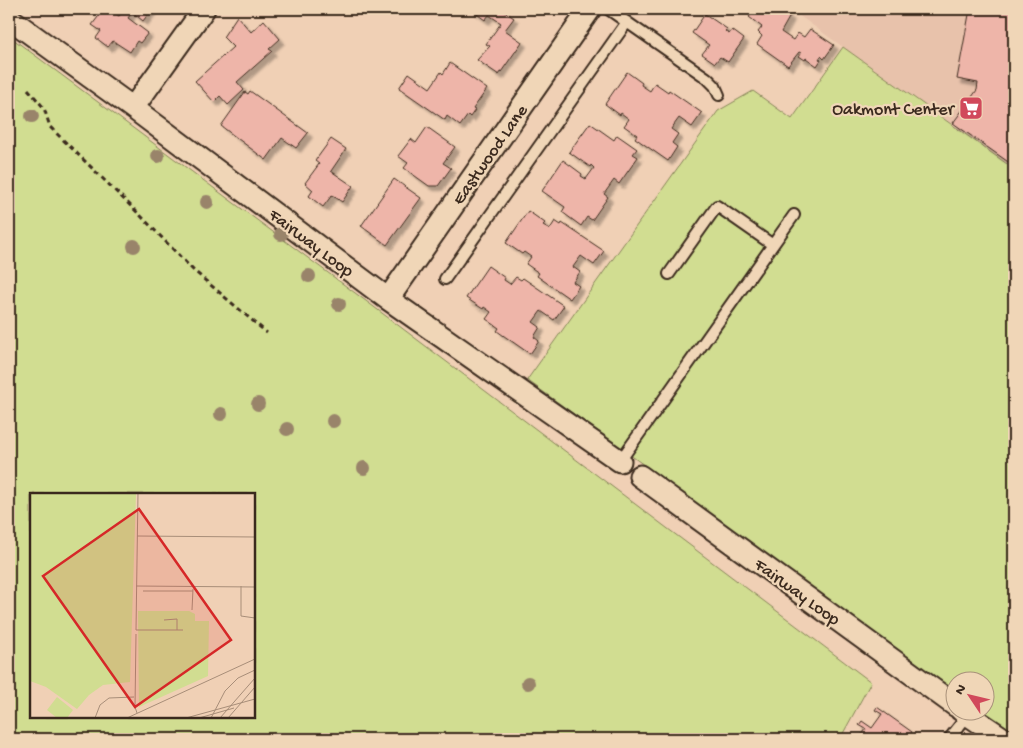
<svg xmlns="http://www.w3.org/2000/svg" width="1023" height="748" font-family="'Gochi Hand',sans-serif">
  <defs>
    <filter id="shadow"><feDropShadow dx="4.5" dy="4.5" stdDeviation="1" flood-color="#0004"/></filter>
  </defs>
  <rect width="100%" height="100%" fill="#f0d0b5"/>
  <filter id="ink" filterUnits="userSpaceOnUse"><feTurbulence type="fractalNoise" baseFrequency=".02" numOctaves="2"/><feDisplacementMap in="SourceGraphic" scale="10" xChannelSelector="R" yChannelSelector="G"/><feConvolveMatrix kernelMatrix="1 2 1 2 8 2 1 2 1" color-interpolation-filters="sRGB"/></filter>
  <g filter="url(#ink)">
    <path fill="#e8c2ab" d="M790,9H1014V169L843,47Z"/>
    <path fill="#d1dd91" stroke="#868458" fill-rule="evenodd" d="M9,36L370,304L871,682L840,739H9ZM31,494H254V717H31Z
      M843,47L1014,169V732L982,711L986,710V680H956L955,691L527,380L718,111L753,91L792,119Z"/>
    <path fill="#eeb5a9" stroke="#3b2a1e" filter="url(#shadow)" d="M104,9H108L119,16L125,9H152L143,21L132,12L128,18L148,33L140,43L137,41L130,52L113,41L108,47L96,38L101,31L92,25Z
      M470,9H501L514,18L505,30L522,42L499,75L477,60L490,46L486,44L501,23L489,15L485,20Z
      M756,9H784L787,11L785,13L790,16L781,32L793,40L798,33L804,37L810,29L834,45L824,59L821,56L819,59L821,60L817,66L806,58L805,60L799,56L801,53L799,52L788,66L757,44L762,36L758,32L762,27L749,17L753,12L755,13L757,10Z
      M970,9H1014V166L953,123L977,90L978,83L957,79Z
      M705,14L727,29L725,31L729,34L732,30L744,39L728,62L720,57L715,63L702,54L709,45L692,33Z
      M237,16L251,32L264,20L280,39L269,49L272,51L237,82L244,90L228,105L220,96L214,102L195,81L233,47L223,37Z
      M450,63L487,89L473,109L475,110L470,117L468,115L460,126L447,116L445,120L399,88L409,73L430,88L441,72L443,74Z
      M627,72L642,83L641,85L650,91L655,83L668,92L669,90L702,113L692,127L679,118L671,129L678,134L672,143L677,147L668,161L635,138L637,135L624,126L629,119L621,113L620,115L605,104Z
      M250,91L308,133L296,148L282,138L266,160L221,126L245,92L248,94Z
      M590,123L614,140L617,135L637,149L633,154L638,157L619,184L614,180L604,194L608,197L592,220L587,217L581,226L562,212L565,207L542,191L563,160L582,174L581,176L586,179L594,168L591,165L590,167L569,152Z
      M427,127L455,147L443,163L451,168L438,186H429L404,168L408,163L398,156L411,139L416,143Z
      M331,139L346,149L331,171L353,186L342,202L332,195L323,207L309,196L313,190L305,183L319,164L315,161Z
      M394,179L421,198L387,245L361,226Z
      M528,211L545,223L543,225L550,229L555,221L561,225L562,223L604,251L594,265L581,256L573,267L580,272L573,282L579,286L570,299L537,276L539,273L526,264L531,257L524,252L522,254L506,243Z
      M488,266L505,278L504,280L510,284L516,277L521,280L523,278L564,306L554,320L541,311L533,322L540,327L534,337L539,341L530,354L497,331L499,328L486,319L491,312L484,307L483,309L466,298Z
      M877,707L912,732L907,739H859L866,729L859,725L862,721L872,728L882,714L875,710Z"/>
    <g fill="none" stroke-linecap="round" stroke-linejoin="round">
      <g stroke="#3b2a1e" stroke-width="14">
        <path id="lane" d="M608,9L707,78L715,86L719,95
          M669,274L717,206L773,245
          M445,279L627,22
          M620,461L794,215
          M949,739L968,715"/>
      </g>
      <g stroke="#3b2a1e" stroke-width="25">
        <path id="street" d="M9,18L133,108L388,299L620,461
          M133,108L204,9
          M388,299L590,9
          M640,476L956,706
          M961,710L1004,739"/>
      </g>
      <path stroke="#3b2a1e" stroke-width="3" stroke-dasharray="5 4" stroke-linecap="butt" d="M28,89L44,108L50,127L141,216L193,270L267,333"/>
      <use href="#lane" stroke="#f0d6b7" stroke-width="10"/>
      <use href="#street" stroke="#f0d6b7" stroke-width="21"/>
    </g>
    <g fill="#99846b">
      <circle cx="32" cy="116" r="7"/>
      <circle cx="158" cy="156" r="7"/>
      <circle cx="207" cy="202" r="7"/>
      <circle cx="281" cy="234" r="7"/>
      <circle cx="134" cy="246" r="7"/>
      <circle cx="309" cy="276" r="7"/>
      <circle cx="339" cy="304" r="7"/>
      <circle cx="258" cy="404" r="7"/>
      <circle cx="221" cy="414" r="7"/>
      <circle cx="333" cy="421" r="7"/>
      <circle cx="287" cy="429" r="7"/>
      <circle cx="364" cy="468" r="7"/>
      <circle cx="528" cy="683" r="7"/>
    </g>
  </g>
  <defs>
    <g id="supermarket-square" transform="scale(1.25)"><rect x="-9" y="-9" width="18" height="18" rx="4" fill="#d1495b" stroke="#f0d6b7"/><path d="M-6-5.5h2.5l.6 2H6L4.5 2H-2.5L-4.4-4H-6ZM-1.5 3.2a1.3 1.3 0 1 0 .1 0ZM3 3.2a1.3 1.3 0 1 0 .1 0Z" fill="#fff"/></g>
  </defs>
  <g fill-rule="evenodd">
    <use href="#supermarket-square" x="971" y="108"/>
  </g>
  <g text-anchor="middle" stroke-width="4.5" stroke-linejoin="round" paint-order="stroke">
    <g font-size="18" fill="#3b2a1e" stroke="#f0d6b7" text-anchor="end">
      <text x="954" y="114">Oakmont Center</text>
    </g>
    <g font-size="18" fill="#3b2a1e" stroke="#f0d6b7">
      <text transform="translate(489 154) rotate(-55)" y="6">Eastwood Lane</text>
      <text transform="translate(312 242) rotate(37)" y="6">Fairway Loop</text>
      <text transform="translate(798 591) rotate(36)" y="6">Fairway Loop</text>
    </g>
  </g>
  <g transform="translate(30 493)">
    <rect width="225" height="225" fill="#f0d0b5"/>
    <path d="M0,0H106L100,189L73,192L59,202L47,216L16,194L0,188ZM108,118H159L165,121V128H179L178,183L109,214ZM27,204L43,217L37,225H27L17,217Z" fill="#d1dd91"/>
    <path fill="none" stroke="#a88e79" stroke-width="1" d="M108,0L106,137H153M107,43L225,44M106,93L225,94M211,93V123L225,125M113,98H163M162,117L163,96M134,127L147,126V137M106,141L105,214L107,220M65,225L70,212L79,205L104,204M97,225L225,166M156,225L225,206M169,225L204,215M181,225L195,198L208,185L225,177M190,225L225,185M198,225L225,194"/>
    <path fill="#d62828" fill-opacity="0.15" stroke="#d62828" stroke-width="2.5" d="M109,16L201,147L105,214L13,83Z"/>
    <rect width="225" height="225" fill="none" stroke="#3b2a1e" stroke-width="2.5"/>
  </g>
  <rect width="1023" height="748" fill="none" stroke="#f0d6b7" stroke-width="30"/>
  <rect x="15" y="15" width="993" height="718" fill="none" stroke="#3b2a1e" stroke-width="2" filter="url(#ink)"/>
  <g transform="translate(970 696) rotate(305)"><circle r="24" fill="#f0d6b7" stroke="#a8917a"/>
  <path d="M0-4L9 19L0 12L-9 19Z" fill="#d1495b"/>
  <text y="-8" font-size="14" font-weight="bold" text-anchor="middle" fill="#3b2a1e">N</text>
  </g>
</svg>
